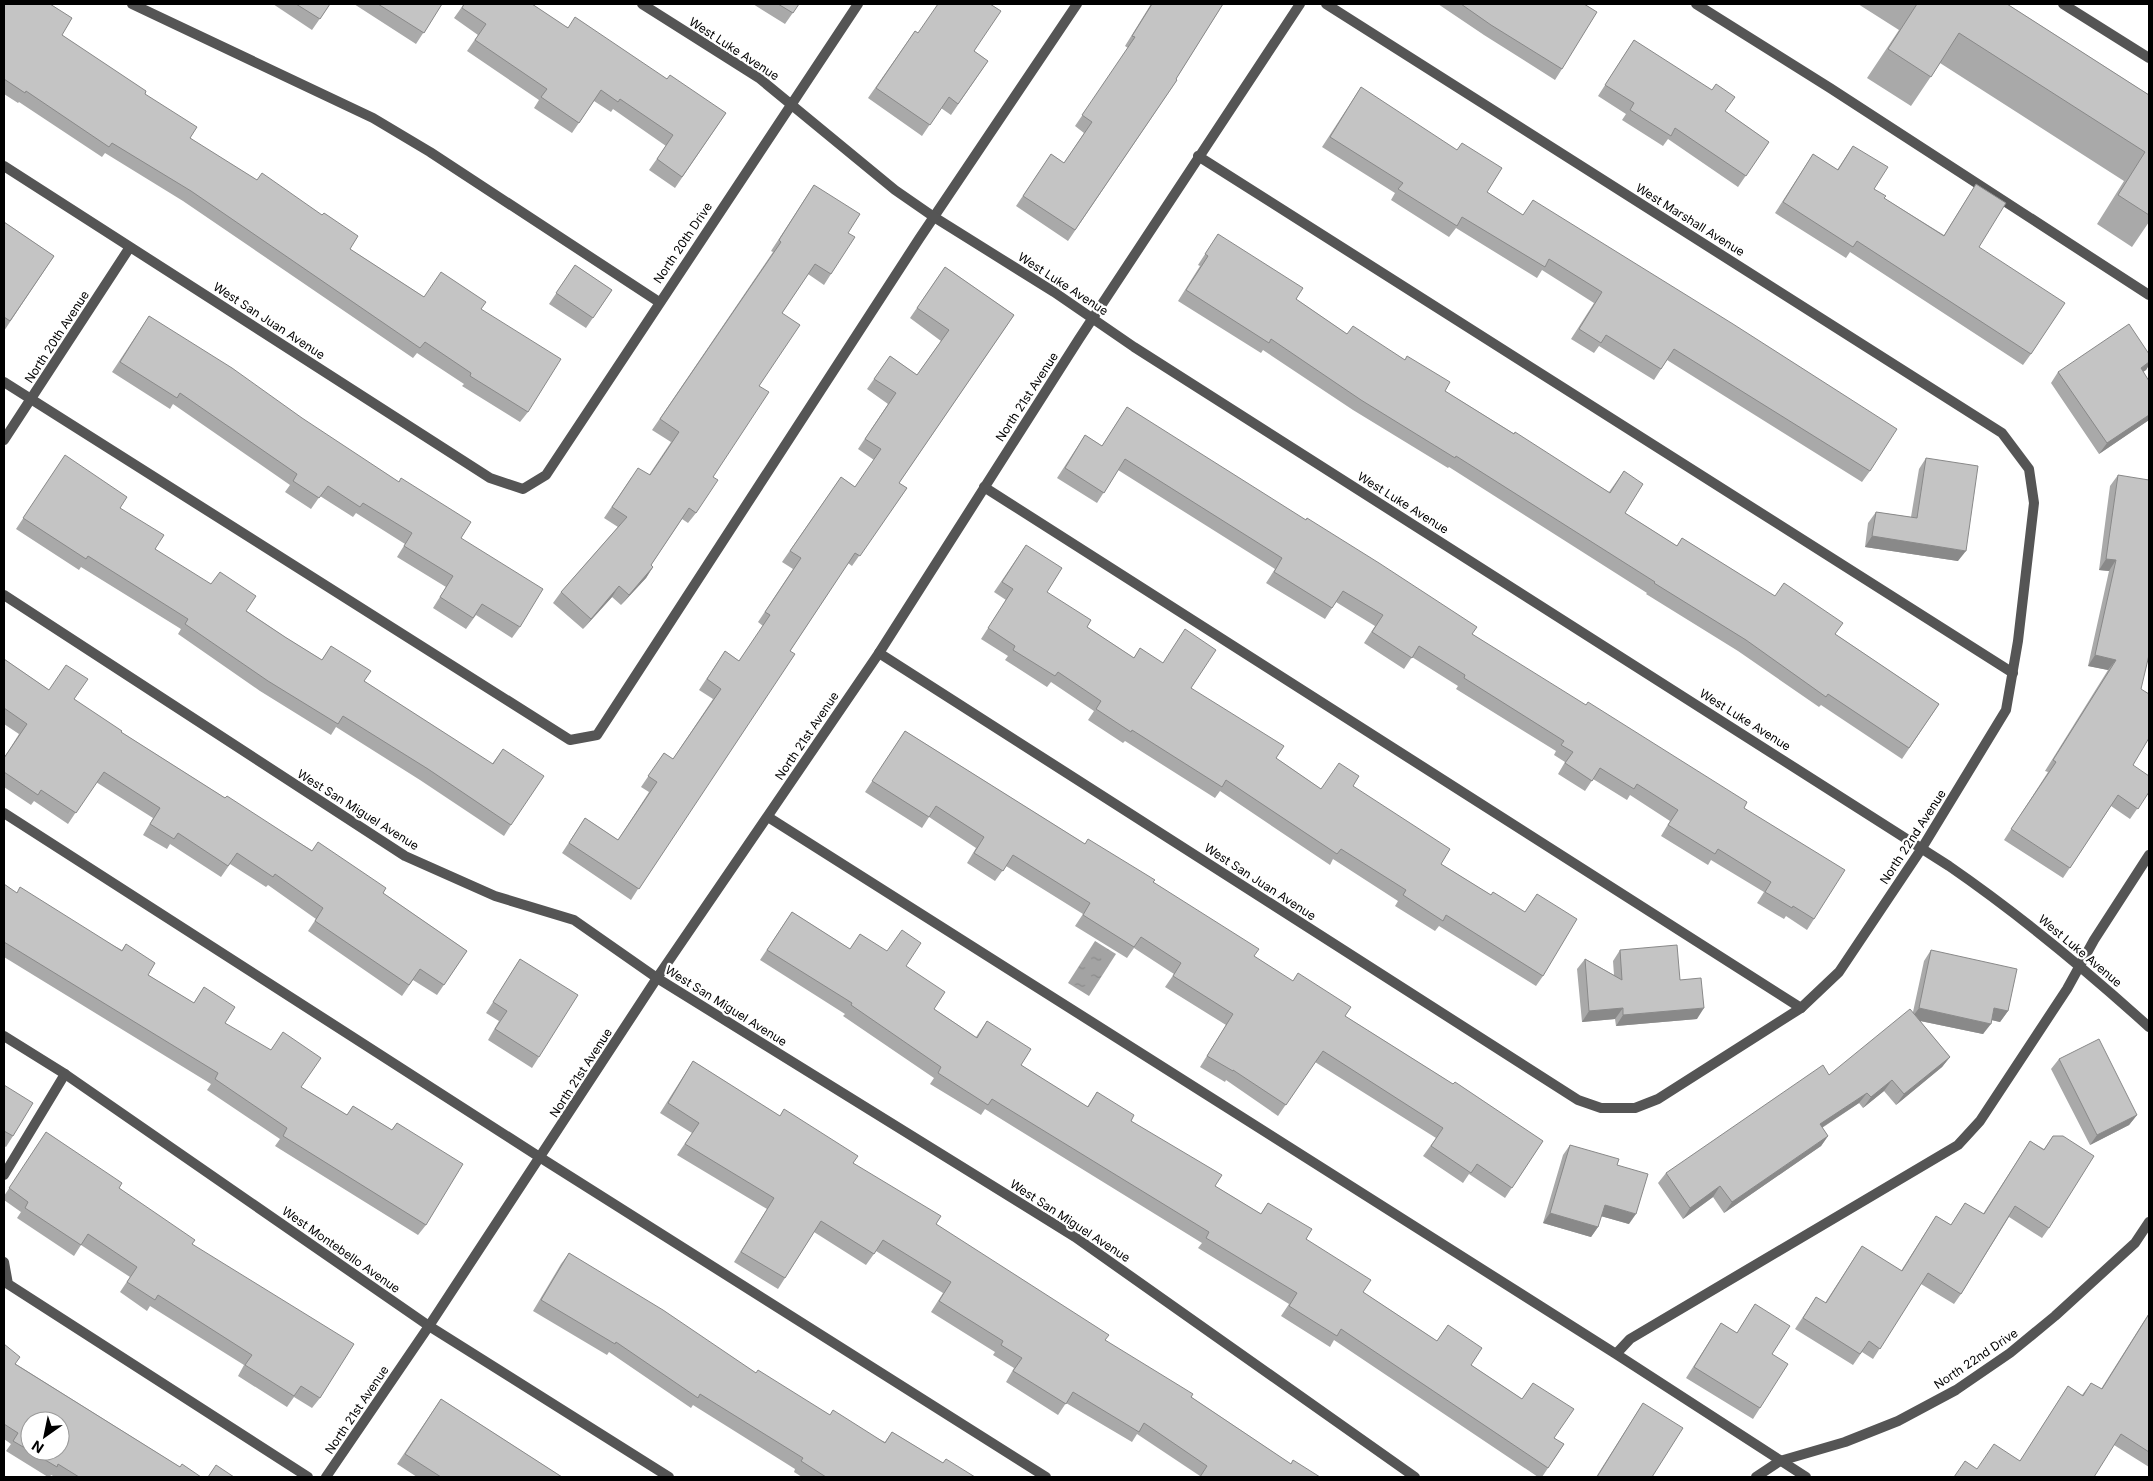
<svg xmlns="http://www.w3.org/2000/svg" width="2153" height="1481" font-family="Inter,sans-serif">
  <defs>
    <pattern id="water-ripples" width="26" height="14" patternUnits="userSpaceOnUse" patternTransform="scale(1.25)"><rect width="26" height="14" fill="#a3a3a3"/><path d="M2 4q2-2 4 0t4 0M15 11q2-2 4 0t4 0" fill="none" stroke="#8b8b8b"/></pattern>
  </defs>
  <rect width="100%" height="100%" fill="#fff"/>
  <path fill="url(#water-ripples)" d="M1095,941L1116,954L1089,996L1068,983Z"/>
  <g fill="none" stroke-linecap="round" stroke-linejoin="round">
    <path stroke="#555" stroke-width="10" d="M132,4L373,118L430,152L659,302
      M1696,4L1830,88L2149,295
      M1198,156L2013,673
      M4,382L570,740L597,735L919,239L1077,4
      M984,487L1801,1008
      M4,813L541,1158L1046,1477
      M768,817L1616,1354L1806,1477
      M4,1175L65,1074
      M4,1262L8,1284L308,1477
      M1616,1354L1630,1339L1958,1145L1980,1121L2067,989L2094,940L2149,855"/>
    <path stroke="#555" stroke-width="10" d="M642,4L759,78L895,190L934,217L1054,292L1134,347L1949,866C2020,915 2085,969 2149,1027
      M4,166L490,478L523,489L546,475L858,4
      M4,440L130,247
      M4,595L405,856L495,896L574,920L657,978L1075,1237L1415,1477
      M879,653L1578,1100L1601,1108H1635L1658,1099L1801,1008L1839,972L1922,848L2006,710L2018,641L2034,503L2029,469L2002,433L1326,4
      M4,1036L65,1074L429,1326L669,1477
      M1756,1477L1780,1461L1845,1442L1898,1421L1956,1390L2010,1353L2055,1316L2135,1243L2149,1222"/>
    <path stroke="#555" stroke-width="10" d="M2063,4L2149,58
      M326,1477L429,1326L657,978L879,653L1079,339L1300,4"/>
  </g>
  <path fill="#a9a9a9" d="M4,4L62,35L145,94L190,138L350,249L424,297L481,309L528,412L520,422L462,386L464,384L417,353L413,358L183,201L105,153L102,157L19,102L18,103L4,94Z
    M273,4H330L312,30Z
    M354,4H442L416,44Z
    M464,4L568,27L667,79L726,113L675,188L649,170L666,146L613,109L611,112L594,101L572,133L534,108L539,100L467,51L478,35L454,18Z
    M753,4H799L785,24Z
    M1151,4H1223L1176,79L1177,80L1068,241L1016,206L1051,154L1064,163L1084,133L1075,126L1128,48L1125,46Z
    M1438,4H1584L1562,69L1555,80L1484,35Z
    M1858,4H2007L2149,95V222L2132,247L2097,224L2124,181L1940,63L1911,106L1867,78L1899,30Z
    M915,31L918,33L974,51L988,61L951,115L941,108L922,136L868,98Z
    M1634,40L1725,111L1769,142L1738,187L1668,139L1663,146L1622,120L1626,114L1598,96Z
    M1361,87L1487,192L1523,215L1533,200L1870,471L1862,482L1667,360L1654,380L1599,346L1594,353L1571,339L1594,303L1542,270L1537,278L1456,228L1449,237L1391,200L1395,193L1322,147Z
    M1853,146L1874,189L1884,198L1944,235L1976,184L1979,247L2031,354L2023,365L1850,252L1846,258L1775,213L1813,154L1837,170Z
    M814,185L848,233L831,274L824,285L808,274L782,313L759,386L713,477L696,513L688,523L682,519L651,565L653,567L646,578L621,605L612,597L583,629L553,603L561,592L618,527L604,518L631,478L649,475L671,442L652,430L773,252L771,251Z
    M4,222L54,256L4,331Z
    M1218,234L1296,299L1347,334L1445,391L1609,492L1624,471L1625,513L1677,546L1682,538L1835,634L1939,704L1902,759L1821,705L1819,707L1738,651L1646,594L1647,593L1449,467L1448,468L1353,410L1263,350L1261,353L1178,301L1200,266L1198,265Z
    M575,265L612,290L586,328L549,304Z
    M945,267L1014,315L899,483L907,488L852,566L848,563L790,651L631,900L562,853L585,818L618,840L649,792L641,787L664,753L673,759L713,699L699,690L725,651L739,661L763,626L758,622L793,569L782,562L841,477L855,487L874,460L858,449L888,404L867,389L890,356L917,375L941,341L910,318Z
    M149,316L461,538L520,627L512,638L476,615L466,629L433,608L446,587L397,557L405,544L356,513L353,517L320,496L311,509L285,492L290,485L173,404L170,409L112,372Z
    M2149,354V365L2146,370L2143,372L2149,381V420L2099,454L2051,383L2058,372Z
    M1127,407L1472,634L1744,808L1814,919L1807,930L1786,916L1784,919L1757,903L1764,892L1711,860L1708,865L1661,836L1670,821L1630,795L1627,800L1593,779L1585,791L1558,774L1565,762L1554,755L1556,751L1456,689L1458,686L1412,657L1404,669L1364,643L1375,626L1336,602L1325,619L1266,583L1275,569L1118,470L1097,503L1057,478L1085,435L1102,446Z
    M1926,458L1958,561L1865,547L1868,523L1876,512L1911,517L1919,469Z
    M58,466L120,508L155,549L285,637L322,660L331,646L364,681L492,764L503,749L511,825L504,836L420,780L336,727L331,735L260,691L178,634L181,629L81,567L79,570L16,529Z
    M2118,475L2141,689L2133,765L2149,792L2130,819L2111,806L2063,878L2004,840L2048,772L2045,771L2108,670L2088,666L2109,571L2099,570L2110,486Z
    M1026,545L1047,592L1087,627L1134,658L1140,648L1191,688L1276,758L1321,789L1353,786L1441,864L1491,895L1525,912L1537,894L1543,976L1536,986L1439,926L1435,931L1395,906L1398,901L1333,859L1330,865L1220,791L1215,798L1125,741L1123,743L1088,720L1094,711L1051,682L1047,687L1005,660L1008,656L981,639L1006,600L994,592Z
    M4,659L49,690L74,699L121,732L225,798L383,893L467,951L437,995L413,980L402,996L308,931L316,919L268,885L266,887L230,864L221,877L170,844L167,849L143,835L153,818L96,782L68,824L34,801L31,805L4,787V758L19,734L4,724Z
    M905,731L1085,844L1153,882L1254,956L1345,1016L1543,1141L1505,1198L1469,1174L1463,1183L1423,1156L1436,1138L1315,1062L1278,1116L1226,1080L1225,1082L1200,1067L1226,1025L1165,987L1174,974L1134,948L1127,958L1075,926L1083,914L1006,866L995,881L967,863L976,848L929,817L922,828L865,792Z
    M4,884L16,893L122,950L126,944L148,975L194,1003L204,987L225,1023L301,1087L347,1115L353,1106L392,1130L397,1123L426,1225L418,1235L275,1146L280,1139L207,1090L211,1084L4,957Z
    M792,912L850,949L860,934L906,966L934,1009L976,1037L987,1021L1021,1065L1087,1107L1097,1092L1131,1121L1215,1186L1261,1214L1268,1203L1363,1292L1437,1341L1448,1325L1471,1365L1522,1399L1533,1383L1554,1438L1564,1444L1542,1477H1538L1334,1340L1330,1347L1281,1316L1289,1304L1198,1248L1202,1243L985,1109L981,1115L930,1084L934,1078L843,1016L845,1014L760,960Z
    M1620,950L1680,980L1697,1019L1616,1026L1615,1019L1582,1022L1577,969L1585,959L1614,975L1613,961Z
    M1931,950L2008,1011L2000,1022L1992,1020L1983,1034L1920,1021L1950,1057L1942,1067L1896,1105L1884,1091L1863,1108L1859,1103L1822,1128L1828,1136L1821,1146L1724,1213L1713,1197L1683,1219L1658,1183L1666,1173L1829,1075L1913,1012L1924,961Z
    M520,959L539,1057L532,1068L488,1040L499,1021L486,1013Z
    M2059,1059L2137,1115L2129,1125L2090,1145L2051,1069Z
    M693,1061L853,1163L936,1224L1105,1340L1191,1397L1291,1464L1320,1477H1199L1200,1476L1137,1434L1132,1442L1066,1403L1058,1415L1006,1382L1014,1368L993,1355L995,1352L931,1312L943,1293L876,1251L866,1265L814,1232L778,1289L734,1262L767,1209L677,1155L692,1133L660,1113Z
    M4,1085L13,1136L6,1147L4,1146Z
    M2053,1136L2049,1228L2042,1238L2009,1217L1961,1294L1954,1304L1921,1284L1873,1359L1862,1352L1853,1365L1795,1329L1816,1297L1825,1303L1862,1246L1901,1271L1936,1216L1951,1225L1965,1203L1983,1214L2030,1141L2044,1149Z
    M39,1143L119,1188L192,1244L320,1398L312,1408L294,1397L287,1407L238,1376L244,1365L150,1306L147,1311L120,1292L130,1277L81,1245L74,1256L17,1218L21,1212L4,1200V1196Z
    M1570,1145L1617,1165L1629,1224L1601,1216L1598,1227L1591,1237L1543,1223L1563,1155Z
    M569,1253L756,1373L830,1415L885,1442L892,1432L943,1463L975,1477H802L794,1472L795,1469L693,1405L691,1408L609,1352L607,1355L533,1311L561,1264Z
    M1755,1304L1772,1354L1760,1408L1753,1419L1686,1378L1721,1323L1737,1333Z
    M2149,1313V1467L2114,1445L1977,1469L2020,1461L2068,1386L2082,1395L2091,1383L2101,1389Z
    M4,1344L16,1364L180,1467L201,1477H55L51,1475L50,1477H48L6,1451L11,1444L4,1439Z
    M441,1399L562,1477H417L397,1464Z
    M1643,1403L1652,1477H1596L1636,1414Z"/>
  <path fill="#898989" d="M2149,362V365L2146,370L2133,378L2141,368Z
    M2149,415V420L2099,454L2107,443Z
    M1872,536L1966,551L1958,561L1865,547Z
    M2106,559L2116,560L2109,571L2099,570Z
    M653,567L646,578L621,605L629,595Z
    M619,586L612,597L583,629L591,619Z
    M2095,655L2116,660L2108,670L2088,666Z
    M1623,1008L1615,1019L1582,1022L1589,1011Z
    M1704,1008L1697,1019L1616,1026L1623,1015Z
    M1919,1008L1991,1024L1983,1034L1911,1019Z
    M1994,1008L2008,1011L2000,1022L1987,1019Z
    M1950,1057L1942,1067L1896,1105L1904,1094Z
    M1892,1080L1884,1091L1863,1108L1871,1097Z
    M1867,1093L1859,1103L1812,1134L1820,1124Z
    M2137,1115L2129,1125L2090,1145L2097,1135Z
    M1828,1136L1821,1146L1724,1213L1732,1202Z
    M1720,1186L1713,1197L1683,1219L1690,1208Z
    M1605,1205L1636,1214L1629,1224L1597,1215Z
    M1550,1213L1598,1227L1591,1237L1543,1223Z"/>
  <path fill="#c4c4c4" stroke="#898989" d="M4,4H50L72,18L62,35L146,91L145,94L197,127L190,138L257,180L262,173L322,215L324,213L358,236L350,249L424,297L441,272L486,302L481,309L561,359L528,412L470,376L471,373L425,342L420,348L191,191L112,143L109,147L26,91L25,93L4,79Z
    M296,4H330L320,19Z
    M378,4H442L424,33Z
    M464,4H532L568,28L575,17L667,79L670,75L726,113L682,177L657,159L673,135L620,99L618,102L601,90L579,123L541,97L547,89L475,40L486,24L462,8Z
    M778,4H799L793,13Z
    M938,4H990L1001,11L974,51L988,61L958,104L949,97L930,125L876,88L915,31L918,33Z
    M1152,4H1223L1176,79L1177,80L1075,230L1023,196L1051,154L1064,163L1092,122L1082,115L1135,37L1132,36Z
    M1461,4H1584L1597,12L1562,69L1491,25Z
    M1917,4H2007L2149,95V215L2118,195L2145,152L1959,33L1931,77L1888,49Z
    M1634,40L1712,90L1716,84L1735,97L1725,111L1769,142L1746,176L1675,128L1671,136L1630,110L1634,103L1605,85Z
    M1361,87L1457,150L1462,143L1502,168L1487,192L1523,215L1533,200L1733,324L1897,429L1870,471L1674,349L1661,369L1606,335L1601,343L1579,329L1602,292L1549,259L1545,267L1462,217L1457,226L1398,189L1403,183L1330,137Z
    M1853,146L1888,167L1874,189L1886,196L1884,198L1944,236L1976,184L2006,203L1979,247L2065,303L2031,354L1857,241L1853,247L1783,202L1813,154L1838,170Z
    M814,185L860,214L848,233L855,237L831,274L815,264L782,313L800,325L759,386L769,392L713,477L718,480L696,513L689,508L651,565L653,567L629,595L619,586L591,619L561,592L627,517L612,507L638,468L650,475L679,432L660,419L781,242L779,240Z
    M4,222L54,256L10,321L4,317Z
    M1218,234L1303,288L1296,299L1347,334L1353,326L1405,360L1407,356L1450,382L1445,391L1514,434L1515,432L1610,493L1624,471L1643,484L1625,513L1677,546L1682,538L1775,596L1784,583L1843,623L1835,634L1939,704L1909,748L1828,694L1826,697L1746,640L1654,583L1655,582L1456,456L1455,458L1361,400L1271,339L1269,343L1186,290L1208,256L1205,254Z
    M575,265L612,290L593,318L556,293Z
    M945,267L1014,315L899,483L907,488L860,556L855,553L790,651L795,654L639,889L569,843L585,818L618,840L657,782L648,776L664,753L673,759L721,689L707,679L725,651L739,661L770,615L765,612L801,558L790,551L841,477L855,487L881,449L865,439L896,393L874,379L890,356L917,375L949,330L917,308Z
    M149,316L232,368L302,418L399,482L401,478L471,522L461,538L543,589L520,627L482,604L473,618L440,597L453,576L404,546L412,533L363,503L360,507L328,486L319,498L293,481L297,474L180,393L177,398L120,362Z
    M2129,324L2149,354V362L2141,368L2149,381V415L2107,443L2058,372Z
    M1127,407L1306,520L1307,518L1379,563L1477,627L1472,634L1586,705L1588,702L1747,802L1744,808L1845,870L1814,919L1793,906L1792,908L1765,892L1771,882L1718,849L1715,854L1668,825L1678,810L1637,784L1634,789L1600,768L1592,781L1565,763L1573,752L1561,745L1564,741L1464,678L1465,675L1419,646L1412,658L1372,632L1383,615L1343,591L1332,608L1274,572L1282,558L1125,459L1104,493L1065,468L1085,435L1102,446Z
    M65,455L127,497L120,508L164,535L155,549L211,584L220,572L256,596L246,611L285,637L322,660L331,646L371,671L364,681L493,764L503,749L544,776L511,825L428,769L343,716L338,724L268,681L185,624L188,619L88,556L86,559L23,518Z
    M1926,458L1978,466L1966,551L1872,536L1876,512L1917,518Z
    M2118,475L2149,480V655L2141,689L2149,694V738L2133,765L2149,776V792L2138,809L2118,795L2070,868L2011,829L2056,762L2053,760L2116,660L2095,655L2116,560L2106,559Z
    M1026,545L1062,568L1047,592L1091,620L1087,627L1134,658L1140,648L1163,663L1185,629L1216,650L1191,688L1284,746L1276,758L1321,789L1339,763L1359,776L1353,786L1450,849L1441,864L1491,895L1493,892L1525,912L1537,894L1577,919L1543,976L1446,915L1443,921L1403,895L1406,890L1341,849L1337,854L1226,780L1222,787L1132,730L1131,732L1096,709L1101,701L1058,672L1055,676L1013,650L1015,646L988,628L1013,589L1002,582Z
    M4,659L49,690L66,665L88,679L74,699L122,731L121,732L225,798L227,796L312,851L318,842L386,888L383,893L467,951L444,985L420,969L409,985L315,921L323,908L275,874L273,877L237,853L228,866L178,833L174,839L150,824L160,808L104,772L76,813L41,790L38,795L4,772V758L27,724L4,708Z
    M905,731L1085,844L1088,839L1155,880L1153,882L1259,949L1254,956L1293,981L1298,973L1351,1007L1345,1016L1453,1084L1455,1082L1543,1141L1512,1188L1477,1164L1471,1173L1431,1146L1443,1128L1323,1051L1286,1105L1233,1070V1071L1207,1056L1233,1014L1173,976L1181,963L1141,937L1134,947L1083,915L1090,903L1013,855L1003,871L974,853L984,837L936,806L929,817L872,781Z
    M4,884L17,893L20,887L122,951L126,944L155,963L148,975L194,1003L204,987L235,1007L225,1023L271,1050L283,1032L321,1058L301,1087L347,1115L353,1106L392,1130L397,1123L463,1164L426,1225L283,1136L287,1128L215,1079L218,1073L4,942Z
    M792,912L850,949L860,934L887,951L902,930L921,943L906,966L945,992L934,1009L977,1038L987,1021L1031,1049L1021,1065L1088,1107L1097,1092L1134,1115L1131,1121L1222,1175L1215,1186L1261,1214L1268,1203L1312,1229L1306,1239L1371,1280L1363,1292L1437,1341L1448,1325L1482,1348L1471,1365L1522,1399L1533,1383L1574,1409L1554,1438L1564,1444L1548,1468L1341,1329L1337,1336L1289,1306L1297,1293L1206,1238L1209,1232L992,1099L988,1105L938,1073L941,1067L851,1005L852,1003L767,950Z
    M1677,945L1680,980L1701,978L1704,1008L1623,1015V1008L1589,1011L1585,959L1622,980L1620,950Z
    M1931,950L2017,969L2008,1011L1994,1008L1991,1024L1919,1008Z
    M520,959L578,995L539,1057L495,1029L507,1011L493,1002Z
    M1910,1009L1950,1057L1904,1094L1892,1080L1871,1097L1867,1093L1820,1124L1828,1136L1732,1202L1720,1186L1690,1208L1666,1173L1823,1065L1829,1075Z
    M2099,1039L2137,1115L2097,1135L2059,1059Z
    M693,1061L780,1116L784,1109L858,1156L853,1163L941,1216L936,1224L1109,1335L1105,1340L1193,1394L1191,1397L1291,1464L1293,1460L1320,1477H1200L1207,1466L1144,1423L1139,1432L1073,1392L1066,1404L1013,1371L1022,1358L1001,1345L1003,1341L939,1301L951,1282L883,1240L874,1254L821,1221L785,1278L741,1252L774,1198L685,1144L699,1123L668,1103Z
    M4,1085L33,1103L13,1136L4,1131Z
    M46,1132L122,1183L119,1188L195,1240L192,1244L354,1344L320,1398L301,1386L294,1396L245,1365L252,1355L158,1295L155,1300L127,1282L137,1267L88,1234L81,1245L25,1208L28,1202L9,1188Z
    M2053,1136H2063L2094,1156L2049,1228L2015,1206L1961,1294L1928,1273L1880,1349L1869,1341L1860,1354L1803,1318L1816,1297L1826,1303L1862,1246L1902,1271L1936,1216L1951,1225L1965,1203L1984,1214L2030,1141L2044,1150Z
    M1570,1145L1619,1159L1617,1165L1648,1174L1636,1214L1605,1205L1598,1227L1550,1213Z
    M569,1253L663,1310L756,1373L758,1370L830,1415L833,1410L885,1443L892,1432L943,1463L946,1459L975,1477H826L801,1461L803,1458L700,1394L698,1398L616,1342L615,1344L541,1300Z
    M1755,1304L1790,1326L1772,1354L1788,1364L1760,1408L1694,1367L1721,1323L1737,1333Z
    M2149,1314V1452L2121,1434L2094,1477H1954L1965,1461L1977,1469L1994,1444L2020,1461L2068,1386L2083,1396L2091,1383L2102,1389Z
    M4,1344L20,1357L15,1364L180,1467L182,1464L201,1477H79L58,1464L57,1467L30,1451H60V1421H30V1451L13,1441L18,1433L4,1424Z
    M441,1399L562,1477H441L405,1454Z
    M1643,1403L1683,1428L1652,1477H1597Z
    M216,1465L234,1477H208Z"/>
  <g text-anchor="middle" stroke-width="4.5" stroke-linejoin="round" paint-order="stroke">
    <g font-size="12" fill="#000" stroke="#fff">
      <text transform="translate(734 49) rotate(33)" y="4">West Luke Avenue</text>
      <text transform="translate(1690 220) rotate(32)" y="4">West Marshall Avenue</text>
      <text transform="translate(683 243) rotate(-56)" y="4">North 20th Drive</text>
      <text transform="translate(1063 284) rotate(33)" y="4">West Luke Avenue</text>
      <text transform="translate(269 321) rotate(33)" y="4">West San Juan Avenue</text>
      <text transform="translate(57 337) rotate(-57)" y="4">North 20th Avenue</text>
      <text transform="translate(1027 397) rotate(-57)" y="4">North 21st Avenue</text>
      <text transform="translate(1403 503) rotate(32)" y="4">West Luke Avenue</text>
      <text transform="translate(1745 720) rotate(32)" y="4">West Luke Avenue</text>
      <text transform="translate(807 736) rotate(-56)" y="4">North 21st Avenue</text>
      <text transform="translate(358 810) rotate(32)" y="4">West San Miguel Avenue</text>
      <text transform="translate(1913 837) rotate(-57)" y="4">North 22nd Avenue</text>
      <text transform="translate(1260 882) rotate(33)" y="4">West San Juan Avenue</text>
      <text transform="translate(2080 951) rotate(40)" y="4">West Luke Avenue</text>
      <text transform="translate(726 1006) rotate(32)" y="4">West San Miguel Avenue</text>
      <text transform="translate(581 1073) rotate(-57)" y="4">North 21st Avenue</text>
      <text transform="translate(1070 1221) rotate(33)" y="4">West San Miguel Avenue</text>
      <text transform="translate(341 1250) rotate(35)" y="4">West Montebello Avenue</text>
      <text transform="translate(1976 1359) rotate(-34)" y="4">North 22nd Drive</text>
      <text transform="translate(357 1410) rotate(-56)" y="4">North 21st Avenue</text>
    </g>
  </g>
  <rect width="2153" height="1481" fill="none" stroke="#000000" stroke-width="10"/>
  <g transform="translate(45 1436) rotate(213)"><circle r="24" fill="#ffffff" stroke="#999999"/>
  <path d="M0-4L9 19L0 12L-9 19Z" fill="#000000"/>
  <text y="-8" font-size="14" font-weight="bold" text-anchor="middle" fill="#000000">N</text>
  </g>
</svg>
